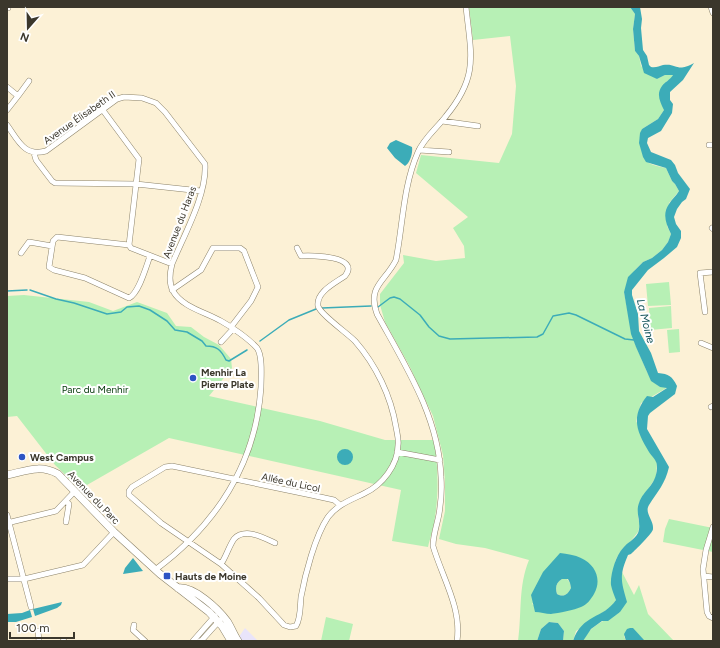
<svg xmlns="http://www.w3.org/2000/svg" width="720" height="648" font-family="Figtree,sans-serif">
  <rect width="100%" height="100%" fill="#fcf1d6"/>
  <path fill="#e9e4fa" d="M245,628L258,641H236Z"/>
  <path fill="#b7f0b5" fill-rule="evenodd" d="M469,7H630L635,14L633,29L635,51L639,56L641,66L657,79L665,75H673L671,79L666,82L664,110L658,119L642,129C639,141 639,140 642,151C645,165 653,165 666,168L672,181L675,184L679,191L669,203L667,226L671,234L668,242L662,250L652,258L643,262L635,270L624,292L633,339L647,372L652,381L660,387H668L641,403L636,421L657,462L656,477L639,503L638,519L640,524L638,532L630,542L623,548L616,559L614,569L616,600L612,606L576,631L573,641H563L564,631L558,623L549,622L541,629L537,641H518C522,613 518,587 529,560L485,548L456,544L439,539L445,511V482L443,455L433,416L409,365L385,322L380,305V294L404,263L403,255L436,261L465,258L464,246L453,228L468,217L416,173L421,155L499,163L512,134L516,86L510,36L473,40ZM582,558L566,610L550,614L532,604Z
    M669,282L671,305L648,306L646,284Z
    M24,295L89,302L113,311L137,302L167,313L176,326L191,327L204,337L219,345L231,359L232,368L209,396L320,421L385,440H434C438,465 439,492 435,517C434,527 430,538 428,547L392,541L401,490L169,438L80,489L55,465L17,416L7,417V296Z
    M671,306L672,328L650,330L649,308Z
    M679,329L680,352L669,353L667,330Z
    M669,519L713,528V552L663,542L665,529Z
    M622,572L634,595L639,585L648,614L674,641H645L639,635L624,636L626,641H583C590,625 606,620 620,612L621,577Z
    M562,579H567L570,583L571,588C568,594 564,598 557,594C555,587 556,583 562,579Z
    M326,617L353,624L349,641H321Z"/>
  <path fill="#3cacb8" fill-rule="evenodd" d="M630,7H640L642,19L641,28L643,50L647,56L649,65L651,67C656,68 659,66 663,65C678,63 676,73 694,63L683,80L670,92V100L673,104L672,113L661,131L648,138L647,143L651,152L671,160L675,165L678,173L690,189L686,199L682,202L677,209L674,217L676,224L681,231V238L677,247L664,258L648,270L632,290V295L638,314L639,331L651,353L658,373C669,374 672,376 677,386L675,394L650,413L648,416L647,429L669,467C665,484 658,491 649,505C644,513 654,520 653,529C653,533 635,550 631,554L628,555C619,576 621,581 627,602L620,612L608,621H602L591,629L583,641H573C582,614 603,619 616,600C614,595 612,590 611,585C610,575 616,555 623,548C628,542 634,540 638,533C642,523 635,513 639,503C644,489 656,486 657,468C657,468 657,463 656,462C655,459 651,455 649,452C637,432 630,417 647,396L653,397L667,388L660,387L651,381L636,347L631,334L624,292L628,277L643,262L652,258L662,250L668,242L671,234C666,224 662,214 669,204C672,199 676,196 679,191L675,184L672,181L666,168L646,162L643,157L639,143L640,133L642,129L658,119L664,110C660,102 656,94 662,86C665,82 670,80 673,75H665L657,79L644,73L639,56L635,51L633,29L635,14Z
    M396,140L412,147C413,153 410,163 405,166L395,158L387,148L390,143Z
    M337 457a8 8 0 1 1 16 0a8 8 0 1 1-16 0Z
    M560,553C567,554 575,555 581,558C596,565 602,580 594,594C591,599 587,605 581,607C575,610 558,613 551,614C546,614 540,612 535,612L531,595L543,572ZM562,579H568L570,583L571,588C568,594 564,598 557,594C555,587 556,583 562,579Z
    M133,558L143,571L123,574L125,568Z
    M62,602L61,605L57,608L35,616L33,609Z
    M30,610L32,617L16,622H7V614L22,613Z
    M549,622L558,623L564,631L563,641H537L541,629Z
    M630,628H633L645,641H626L624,634L627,629Z"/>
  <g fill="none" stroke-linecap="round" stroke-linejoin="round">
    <path stroke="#3cacb8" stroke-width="1.5" d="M30,290L56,299L74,303L107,314L121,312L127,307L139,306L150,310L167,321L175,330L187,332L202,341L206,346C217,346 221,350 226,360L229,361L247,350
      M7,291L27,290
      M378,307L390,298L394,297L400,299L420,315L429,327L439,336L450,339L537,337L543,334L553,316L569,313L576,315L625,339L634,340
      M322,308L371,306
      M260,341L289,320L316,309"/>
    <g stroke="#8c836a" stroke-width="6">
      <path id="street" d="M711,7L713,13
        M7,8H8
        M7,87L18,96L7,110
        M18,96L29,81
        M102,109L139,159L129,245L131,248L172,264
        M442,121L478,126
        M7,125C18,140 24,157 46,151L117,99L124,97L142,98L156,103L165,112L205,164C207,195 184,235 172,264C170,272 168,282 173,291C182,307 205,312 221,321C232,327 249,339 257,348C263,356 261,378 261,387C256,464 216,525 155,570
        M709,145H713
        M419,150L449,152
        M34,153L36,160L52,181L55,183L136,184L201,191
        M712,228L713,229
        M129,245L57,237L53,241L49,267L54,270L85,278L129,298C139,293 146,267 150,256
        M297,248L301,256C312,255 361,256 345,276C335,283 316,292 318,306C320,314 347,333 355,341C376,365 391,396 396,427C397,433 399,440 398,445C398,465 382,485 365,493C351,500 338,504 328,517C315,536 305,575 301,597C300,606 301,618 296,626L290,627L284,625L259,598L221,564L161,523L129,495V491L132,487L165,467L172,466L311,495L334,500L340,505
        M21,253L29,242L52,246
        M172,290L201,270L213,248H240L244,251L258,287L251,301L231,327
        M705,312L700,273L713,272
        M221,342L233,329
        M701,343L713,348
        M711,407L713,406
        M397,452L440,460
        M7,515L31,607
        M66,522L69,504L66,501
        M7,523L56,511L75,491
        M713,527L706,550L703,569L707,612L709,616L713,618
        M221,564C226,557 229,546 234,539C245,527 264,538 275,543
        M704,576L713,577
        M7,579H24L83,565L114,532
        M134,625L133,630L145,641
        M38,631L39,641
        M63,641H64
        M193,641L215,616
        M200,641L202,640L220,620
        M457,641C462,608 442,577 433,546C433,535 437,525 439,514C441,502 442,489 441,477C439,417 405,365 377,314C367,286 385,282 396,260C403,224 403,186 418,152C424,138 437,128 446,116C479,76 471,55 466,7"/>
    </g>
    <g stroke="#8c836a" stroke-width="8">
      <path id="secondary" d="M7,475C26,471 40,464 58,474L114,532L160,574L209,612L222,626L231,641
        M178,588C194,586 218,609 227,621C231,627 234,635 238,641"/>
    </g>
    <use href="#street" stroke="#fff" stroke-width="5"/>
    <use href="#secondary" stroke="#fff" stroke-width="7"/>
  </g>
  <g fill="#2d54c4" stroke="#fff" stroke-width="1.5">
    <circle cx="193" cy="378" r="4"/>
    <circle cx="22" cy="457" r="4"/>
    <rect x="163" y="572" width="8" height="8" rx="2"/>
  </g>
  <g text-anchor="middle" stroke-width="4" stroke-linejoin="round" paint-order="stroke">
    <g font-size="10" fill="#3b372c" stroke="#fff">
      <text transform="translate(79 117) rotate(-35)" y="4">Avenue Élisabeth II</text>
      <text transform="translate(179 222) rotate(-69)" y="4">Avenue du Haras</text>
      <text transform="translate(291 482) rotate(12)" y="4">Allée du Licol</text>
      <text transform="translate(94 497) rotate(46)" y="4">Avenue du Parc</text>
    </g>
    <g font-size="10" font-weight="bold" fill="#3b372c" stroke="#fff" text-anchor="start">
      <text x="201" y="376">Menhir La<tspan x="201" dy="12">Pierre Plate</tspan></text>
      <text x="30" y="461">West Campus</text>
      <text x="175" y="580">Hauts de Moine</text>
    </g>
    <g font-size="10" fill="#023707" stroke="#fff">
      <text x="95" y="393">Parc du Menhir</text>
    </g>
    <g font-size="11" font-style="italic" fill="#17565c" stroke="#fff">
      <text transform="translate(646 321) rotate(76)" y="4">La Moine</text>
    </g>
  </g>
  <rect width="720" height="648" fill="none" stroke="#3b372c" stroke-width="16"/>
  <g transform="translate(28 28) rotate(200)" stroke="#ffffff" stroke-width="3" paint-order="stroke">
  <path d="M0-3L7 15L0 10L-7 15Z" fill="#3b372c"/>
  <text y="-6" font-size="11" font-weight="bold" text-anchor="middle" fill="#3b372c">N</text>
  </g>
  <path d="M10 632v6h64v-6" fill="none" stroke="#3b372c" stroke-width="2"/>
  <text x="16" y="632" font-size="12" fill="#3b372c" stroke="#ffffff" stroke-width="3" paint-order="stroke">100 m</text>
</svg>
